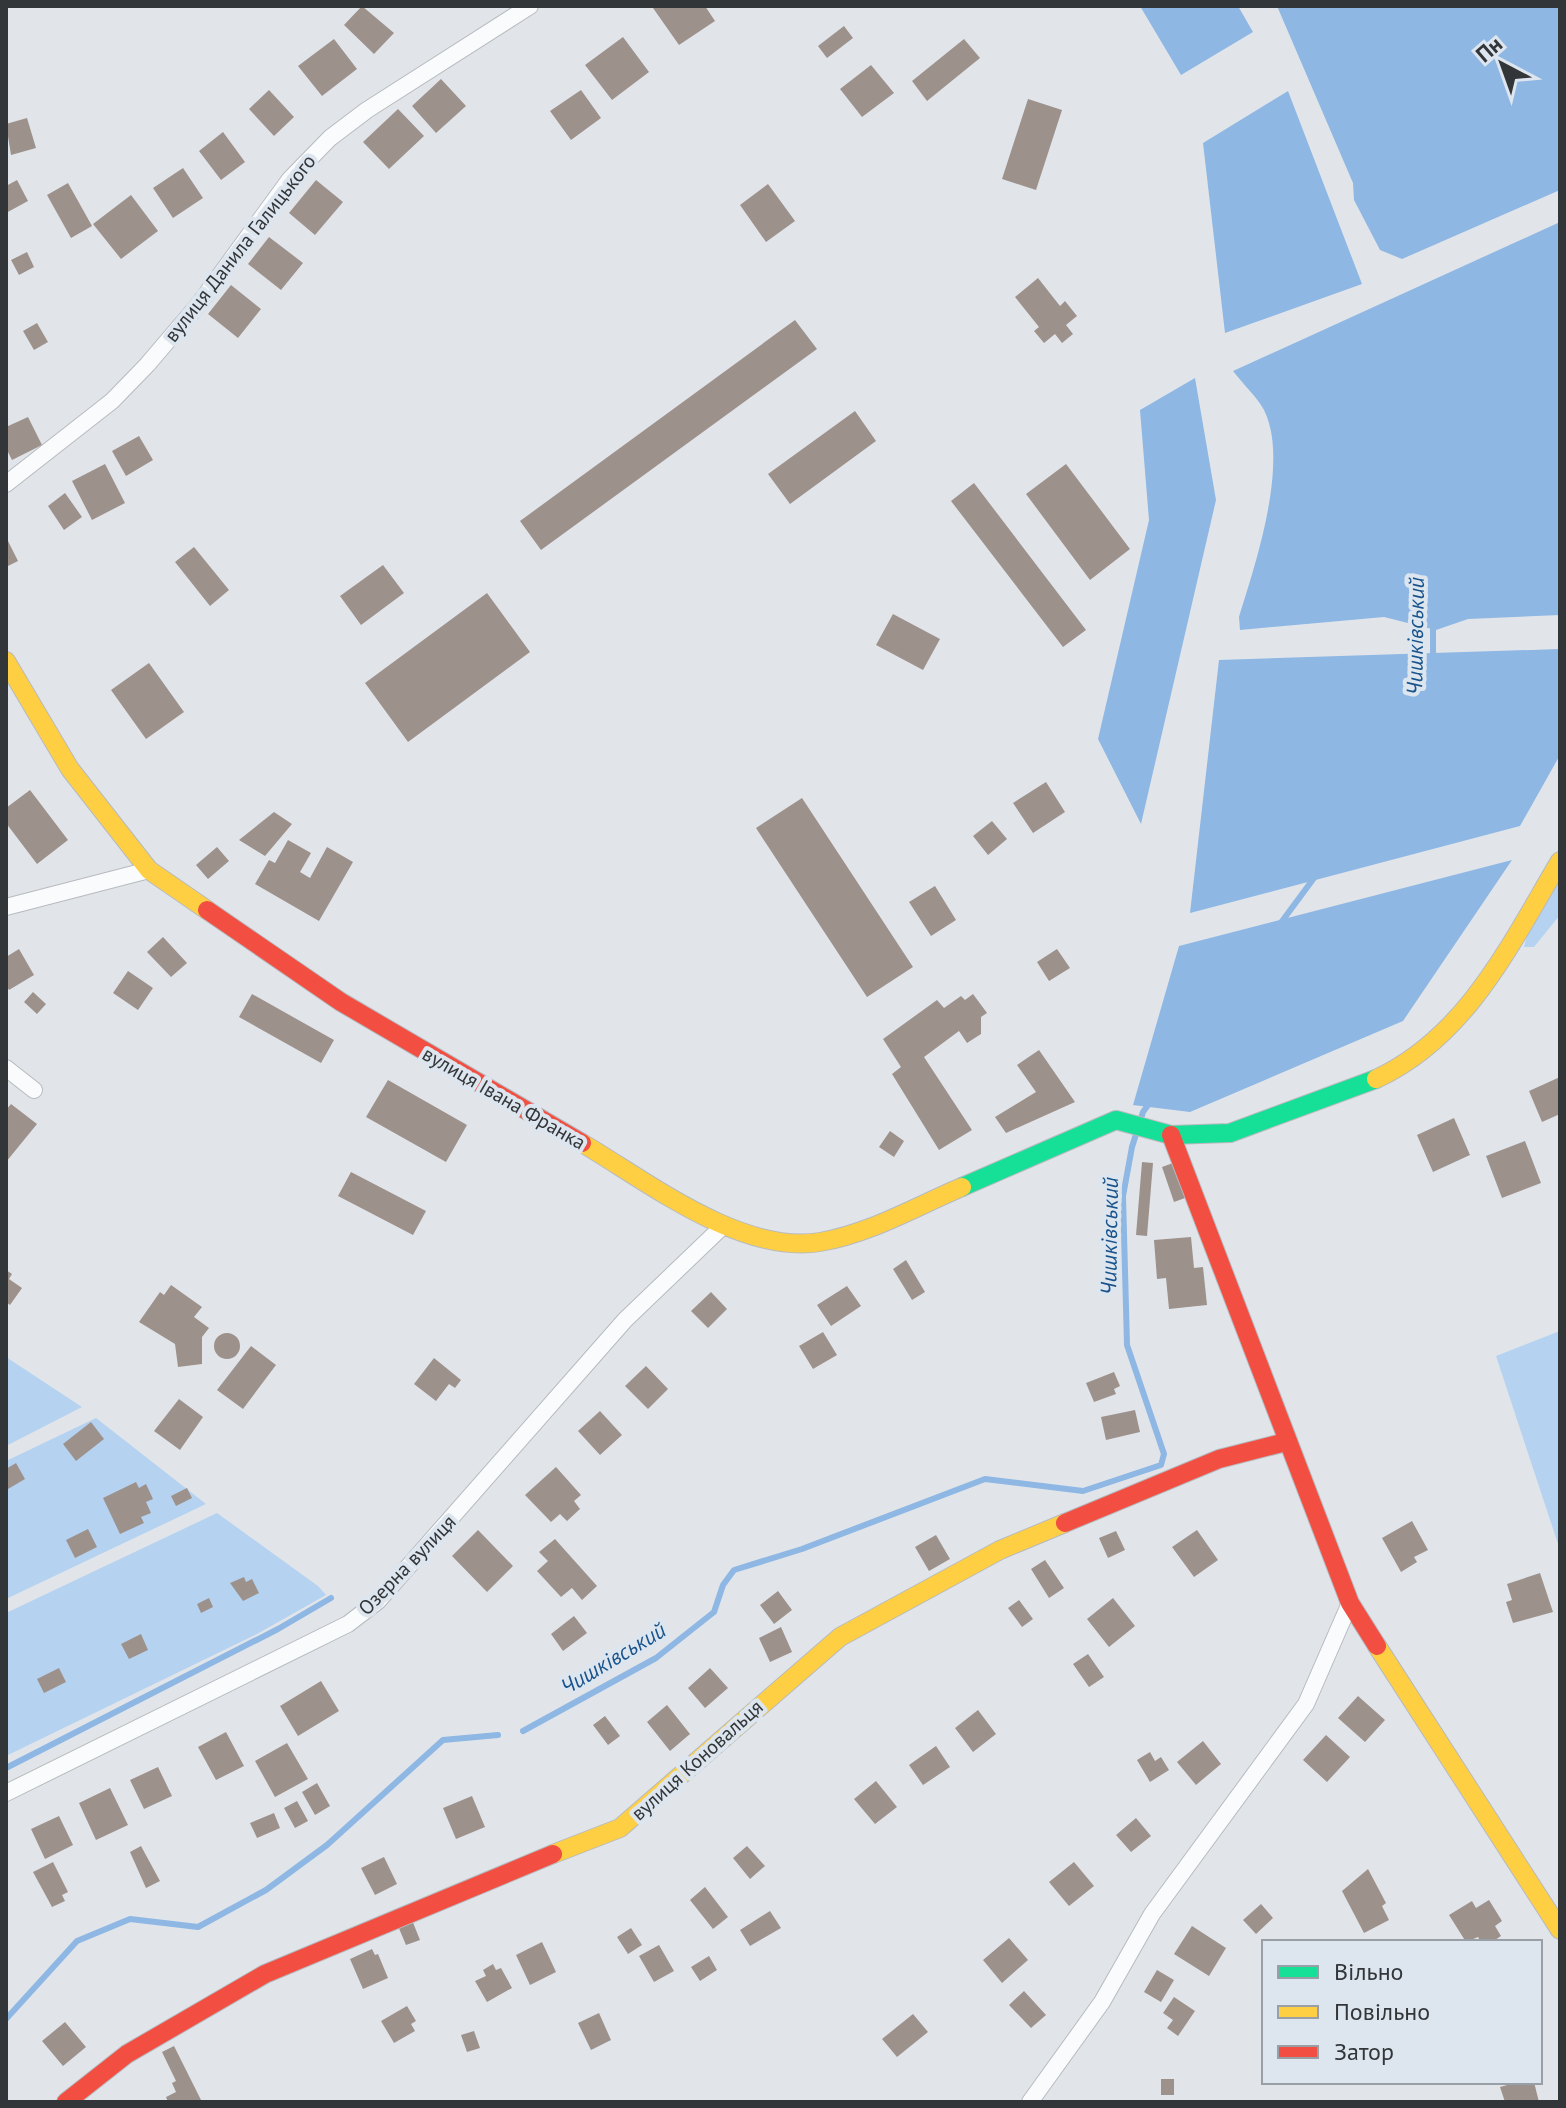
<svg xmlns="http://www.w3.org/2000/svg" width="1566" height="2108" font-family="'PT Sans',sans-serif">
  <rect width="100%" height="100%" fill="#e1e5ea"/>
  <path fill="#b5d2f1" d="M1560,879V915L1534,947H1524L1528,931Z
    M1560,1331V1550L1496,1356Z
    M6,1357L82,1407L6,1446Z
    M96,1418L206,1504L6,1599V1461Z
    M217,1513L318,1586L326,1595L257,1634L6,1756V1613Z"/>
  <path fill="#8eb7e4" d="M1140,6H1238L1253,32L1181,75Z
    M1277,6H1560V190L1402,259L1380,250L1354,200L1353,183Z
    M1288,91L1362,284L1225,333L1203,143Z
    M1560,222V615L1468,619L1436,630L1384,617L1240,630L1239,617C1255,565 1290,462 1264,410C1257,397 1242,383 1233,371Z
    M1195,378L1216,500L1141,824L1098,739L1149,520L1140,410Z
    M1560,649V755L1520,826L1190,913L1219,660Z
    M1512,860L1403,1021L1190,1112L1133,1105L1179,946Z"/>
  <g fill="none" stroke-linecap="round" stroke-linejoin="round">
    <path stroke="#8eb7e4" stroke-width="6" d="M1433,661V624
      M1280,924L1314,878
      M523,1731L656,1658L714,1612L723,1585L734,1570L802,1549L985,1479L1083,1491L1161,1465L1164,1454L1127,1345L1123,1196L1132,1147L1143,1112L1151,1101
      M6,1768L278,1629L331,1598
      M6,2019L77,1941L130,1919L198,1927L266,1890L327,1845L443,1740L498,1735"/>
  </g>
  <path fill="#9d918c" d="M362,6L394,33L374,54L344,25Z
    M656,6H705L715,21L679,45L653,8Z
    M844,26L853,38L827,58L818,46Z
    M623,37L649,72L612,100L585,65Z
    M334,39L357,69L322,96L298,66Z
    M964,39L980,58L927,101L912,81Z
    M871,65L894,93L862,117L840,89Z
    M441,79L466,106L436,133L412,106Z
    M269,90L294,117L274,136L249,109Z
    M581,90L601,118L571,140L550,111Z
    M1028,99L1062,110L1036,190L1002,179Z
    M398,109L424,136L389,169L363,142Z
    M27,118L36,148L11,155L6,124Z
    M223,132L245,162L221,180L199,151Z
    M183,168L203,198L173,218L153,188Z
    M17,180L28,201L6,213V186Z
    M316,180L343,202L315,235L289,213Z
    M68,183L92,226L71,238L47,195Z
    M768,184L795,221L766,242L740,205Z
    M131,195L158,231L121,259L93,224Z
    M269,237L303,263L281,290L248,264Z
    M27,252L34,267L19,275L11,260Z
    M1038,278L1060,306L1065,301L1077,316L1066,325L1073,334L1062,343L1055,334L1044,343L1034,331L1039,327L1015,297Z
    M231,285L261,309L238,338L208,314Z
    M795,320L817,349L541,550L520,521Z
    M37,323L48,342L34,350L23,331Z
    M855,411L876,441L790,504L768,474Z
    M28,417L42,445L12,460L6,448V427Z
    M139,436L153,460L126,476L112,451Z
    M105,464L125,503L92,520L72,481Z
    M1066,464L1130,549L1090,580L1026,494Z
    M974,483L1086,630L1063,647L951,501Z
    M65,493L82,517L64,530L48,506Z
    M6,537L18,561L6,567Z
    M194,547L229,590L210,606L175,562Z
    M383,565L404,593L361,625L340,596Z
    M487,593L530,652L408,742L365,683Z
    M893,614L940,639L923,670L876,645Z
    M149,663L184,712L146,739L111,690Z
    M1046,782L1065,812L1033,833L1013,803Z
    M30,790L68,840L37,864L6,823V808Z
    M802,798L913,967L867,997L756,828Z
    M274,812L292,824L265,856L239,840Z
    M992,821L1007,839L988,855L973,836Z
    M288,840L311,853L300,872L310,878L327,847L353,862L319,921L255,884L269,860L275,863Z
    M217,847L229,861L208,879L196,865Z
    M935,886L956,920L931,936L909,902Z
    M163,937L187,963L171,977L147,952Z
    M19,949L34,975L9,990L6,985V957Z
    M1057,949L1070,968L1049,981L1037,962Z
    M128,971L153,988L138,1010L113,993Z
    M33,992L46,1004L37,1014L24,1002Z
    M252,994L334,1040L321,1063L239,1017Z
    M973,994L987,1013L981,1017V1034L967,1043L959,1031L924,1057L972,1130L939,1150L892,1074L901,1067L883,1039L937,1000L944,1008L961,996L965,1000Z
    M1039,1050L1075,1102L1006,1133L995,1117L1036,1092L1017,1065Z
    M1560,1077V1114L1542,1122L1529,1091Z
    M388,1080L467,1125L446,1162L366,1117Z
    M11,1104L37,1124L6,1162V1110Z
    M1454,1118L1470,1155L1433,1172L1417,1135Z
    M890,1131L904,1141L894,1157L879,1147Z
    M1525,1141L1541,1183L1502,1198L1486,1156Z
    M1142,1162L1153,1163L1147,1236L1136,1235Z
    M1173,1163L1185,1198L1174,1202L1162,1167Z
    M351,1172L426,1211L413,1235L338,1196Z
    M1191,1237L1194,1268L1203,1267L1207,1305L1169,1309L1166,1278L1157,1279L1154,1240Z
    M906,1260L925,1292L912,1300L893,1269Z
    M6,1270L12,1274L9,1279L22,1288L10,1305L6,1302Z
    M171,1285L202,1307L194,1317L209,1328L202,1337V1364L178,1367L175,1344L139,1322L160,1292L164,1295Z
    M847,1286L861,1306L831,1326L817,1305Z
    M711,1292L727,1309L708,1328L691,1311Z
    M823,1332L837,1355L813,1369L799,1346Z
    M214 1346a13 13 0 1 1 26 0a13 13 0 1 1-26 0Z
    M251,1346L276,1365L243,1409L217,1390Z
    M434,1358L461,1380L455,1388L449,1384L436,1401L414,1384Z
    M646,1366L668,1389L648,1409L625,1386Z
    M1114,1372L1120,1386L1114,1389L1116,1394L1094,1402L1086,1383Z
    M179,1399L203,1417L180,1450L154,1431Z
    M1135,1410L1140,1432L1106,1440L1101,1417Z
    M600,1411L622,1435L600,1455L578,1431Z
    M91,1422L104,1439L76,1461L63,1444Z
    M16,1463L25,1479L8,1489L6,1469Z
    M556,1467L581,1495L574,1501L580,1509L567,1521L560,1514L551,1522L525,1495Z
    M136,1482L139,1488L146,1484L153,1499L146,1502L151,1513L141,1517L144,1523L120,1534L103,1498Z
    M187,1488L192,1498L176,1506L171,1496Z
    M1412,1521L1428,1550L1414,1557L1417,1562L1401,1572L1382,1538Z
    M88,1529L97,1547L75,1558L66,1540Z
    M478,1530L513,1566L487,1592L452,1556Z
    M1197,1530L1218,1560L1194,1577L1172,1547Z
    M1116,1531L1125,1550L1108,1558L1099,1538Z
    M936,1535L950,1559L929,1571L915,1547Z
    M555,1539L597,1586L582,1600L572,1588L561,1597L537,1571L548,1561L539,1552Z
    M1045,1560L1064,1588L1049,1598L1031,1569Z
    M1540,1573L1553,1612L1513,1623L1506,1602L1512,1600L1507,1584Z
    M244,1577L246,1582L252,1579L259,1593L243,1601L230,1583Z
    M778,1591L792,1610L774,1624L760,1605Z
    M209,1598L213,1607L201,1613L197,1604Z
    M1113,1598L1135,1626L1109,1647L1087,1619Z
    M1019,1600L1033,1619L1022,1627L1008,1608Z
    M574,1616L587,1633L563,1651L551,1634Z
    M781,1627L792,1652L770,1662L759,1638Z
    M141,1634L148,1650L129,1659L121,1644Z
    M1088,1654L1104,1677L1089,1687L1073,1664Z
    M59,1668L66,1682L44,1693L37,1679Z
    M710,1668L728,1688L705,1708L688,1688Z
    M321,1681L339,1711L298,1736L280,1706Z
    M1358,1696L1385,1720L1365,1742L1338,1718Z
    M667,1705L690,1734L670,1751L647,1722Z
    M978,1710L996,1734L973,1752L955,1728Z
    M605,1716L620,1736L608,1745L593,1725Z
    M226,1732L244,1766L216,1780L198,1747Z
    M1326,1735L1350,1757L1327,1782L1303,1760Z
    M1203,1741L1221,1764L1196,1785L1177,1762Z
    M287,1743L308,1779L275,1797L255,1761Z
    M936,1746L950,1767L923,1785L909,1765Z
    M1150,1752L1155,1761L1161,1757L1169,1770L1150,1782L1137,1760Z
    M158,1767L172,1796L144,1809L130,1780Z
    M876,1781L897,1807L875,1824L854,1799Z
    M317,1783L330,1806L315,1815L302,1792Z
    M110,1788L128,1825L96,1840L79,1803Z
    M472,1796L485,1827L456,1839L443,1808Z
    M297,1801L308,1821L295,1828L284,1808Z
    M274,1813L280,1828L257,1838L250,1823Z
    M59,1816L73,1845L45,1859L31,1829Z
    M1136,1818L1151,1836L1131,1852L1116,1835Z
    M141,1846L160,1881L146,1888L130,1852Z
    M747,1846L765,1866L750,1879L733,1858Z
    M384,1857L397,1884L375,1895L361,1868Z
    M53,1862L68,1892L62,1895L65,1901L52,1907L33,1872Z
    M1074,1862L1094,1886L1069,1906L1049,1882Z
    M1368,1869L1386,1903L1382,1906L1389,1920L1364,1933L1342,1891Z
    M705,1887L728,1917L713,1929L690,1900Z
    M1489,1900L1502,1921L1495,1926L1501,1936L1492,1942H1481L1478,1937L1466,1942L1449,1915L1472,1901L1476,1908Z
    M1261,1904L1273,1918L1256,1934L1243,1920Z
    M770,1911L781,1928L750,1946L740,1930Z
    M412,1920L420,1940L406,1945L398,1926Z
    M1192,1926L1226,1948L1209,1976L1174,1954Z
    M631,1928L642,1945L628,1954L617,1937Z
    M1009,1938L1028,1960L1002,1983L983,1960Z
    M542,1942L556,1972L530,1985L516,1955Z
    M659,1945L674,1971L654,1982L639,1956Z
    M372,1949L375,1955L378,1954L388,1978L363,1989L350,1959Z
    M709,1956L717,1970L700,1981L691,1967Z
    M493,1964L496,1970L501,1968L512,1988L487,2002L475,1981L486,1976L483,1970Z
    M1157,1970L1174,1980L1161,2002L1144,1992Z
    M1024,1991L1046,2015L1031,2028L1009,2005Z
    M1174,1997L1195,2011L1178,2036L1167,2028L1173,2020L1163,2013Z
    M407,2006L416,2021L411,2024L415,2031L394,2043L381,2021Z
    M599,2013L611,2040L591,2050L578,2023Z
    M913,2014L928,2032L897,2057L882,2039Z
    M65,2022L86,2047L63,2066L42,2041Z
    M474,2031L480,2048L467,2052L461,2035Z
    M174,2046L202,2102H168L166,2097L176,2092L172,2083L176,2081L162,2052Z
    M1161,2079H1174V2095H1161Z
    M1518,2082H1534L1539,2102H1505L1500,2087Z"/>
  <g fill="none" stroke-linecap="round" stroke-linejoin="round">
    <g stroke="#b7babe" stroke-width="18">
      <path id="street" d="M6,484L112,401L147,365L199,304L290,179L330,138L367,110L530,6
        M6,907L149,870
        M6,1068L34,1090
        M6,1793L348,1624L378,1601L625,1320L723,1226
        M1030,2102L1102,2002L1152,1914L1306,1704L1350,1603"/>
    </g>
    <g stroke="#b7babe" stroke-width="20">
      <path id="fast" d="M962,1187L1116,1120L1171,1135L1230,1133L1376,1079"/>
    </g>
    <g stroke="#b7babe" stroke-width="20">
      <path id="slow" d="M6,661L70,769L149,870L207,910
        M1376,1079C1467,1037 1511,943 1560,861
        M582,1143C648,1182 741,1255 820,1242C869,1234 917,1206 962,1187
        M1377,1646L1560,1930
        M553,1854L620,1828L840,1637L1000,1550L1065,1523"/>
    </g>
    <g stroke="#b7babe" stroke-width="20">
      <path id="jam" d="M207,910L341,1002L582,1143
        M1171,1135L1350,1603L1377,1646
        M1065,1523L1219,1459L1286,1442
        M66,2102L127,2054L265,1974L553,1854"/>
    </g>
    <use href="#street" stroke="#fafbfc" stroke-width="16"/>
    <use href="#fast" stroke="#16e098" stroke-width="18"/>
    <use href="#slow" stroke="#ffcf43" stroke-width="18"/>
    <use href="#jam" stroke="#f24e42" stroke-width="18"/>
  </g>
  <g text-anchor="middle" stroke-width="8" stroke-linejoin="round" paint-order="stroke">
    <g font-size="20" fill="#333639" stroke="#dde5ee">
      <text transform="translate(240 248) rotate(-52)" y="7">вулиця Данила Галицького</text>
      <text transform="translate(504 1098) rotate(30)" y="7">вулиця Івана Франка</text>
      <text transform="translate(407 1565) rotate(-46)" y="7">Озерна вулиця</text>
      <text transform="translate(697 1760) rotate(-42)" y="7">вулиця Коновальця</text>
    </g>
    <g font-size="22" font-style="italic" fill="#18538c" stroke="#dde5ee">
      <text transform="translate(1415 636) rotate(-89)" y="8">Чишківський</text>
      <text transform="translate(1109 1236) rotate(-89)" y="8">Чишківський</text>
      <text transform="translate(613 1658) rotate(-31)" y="8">Чишківський</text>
    </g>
  </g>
  <rect width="1566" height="2108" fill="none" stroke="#333639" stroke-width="16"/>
  <rect x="1262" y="1940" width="280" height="144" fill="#dde5ee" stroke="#999fa6" stroke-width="2"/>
  <rect x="1278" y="1966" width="40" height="12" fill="#16e098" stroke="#999fa6" stroke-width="2"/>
  <text x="1334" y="1980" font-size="24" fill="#333639">Вільно</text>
  <rect x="1278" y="2006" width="40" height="12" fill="#ffcf43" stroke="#999fa6" stroke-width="2"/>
  <text x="1334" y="2020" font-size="24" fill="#333639">Повільно</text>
  <rect x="1278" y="2046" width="40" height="12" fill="#f24e42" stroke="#999fa6" stroke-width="2"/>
  <text x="1334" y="2060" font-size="24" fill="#333639">Затор</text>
  <g transform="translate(1502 64) rotate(319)" stroke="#dde5ee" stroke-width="6" paint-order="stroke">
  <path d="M0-6L14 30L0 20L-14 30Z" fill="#333639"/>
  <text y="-12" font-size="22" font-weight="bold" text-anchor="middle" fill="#333639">Пн</text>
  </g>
</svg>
